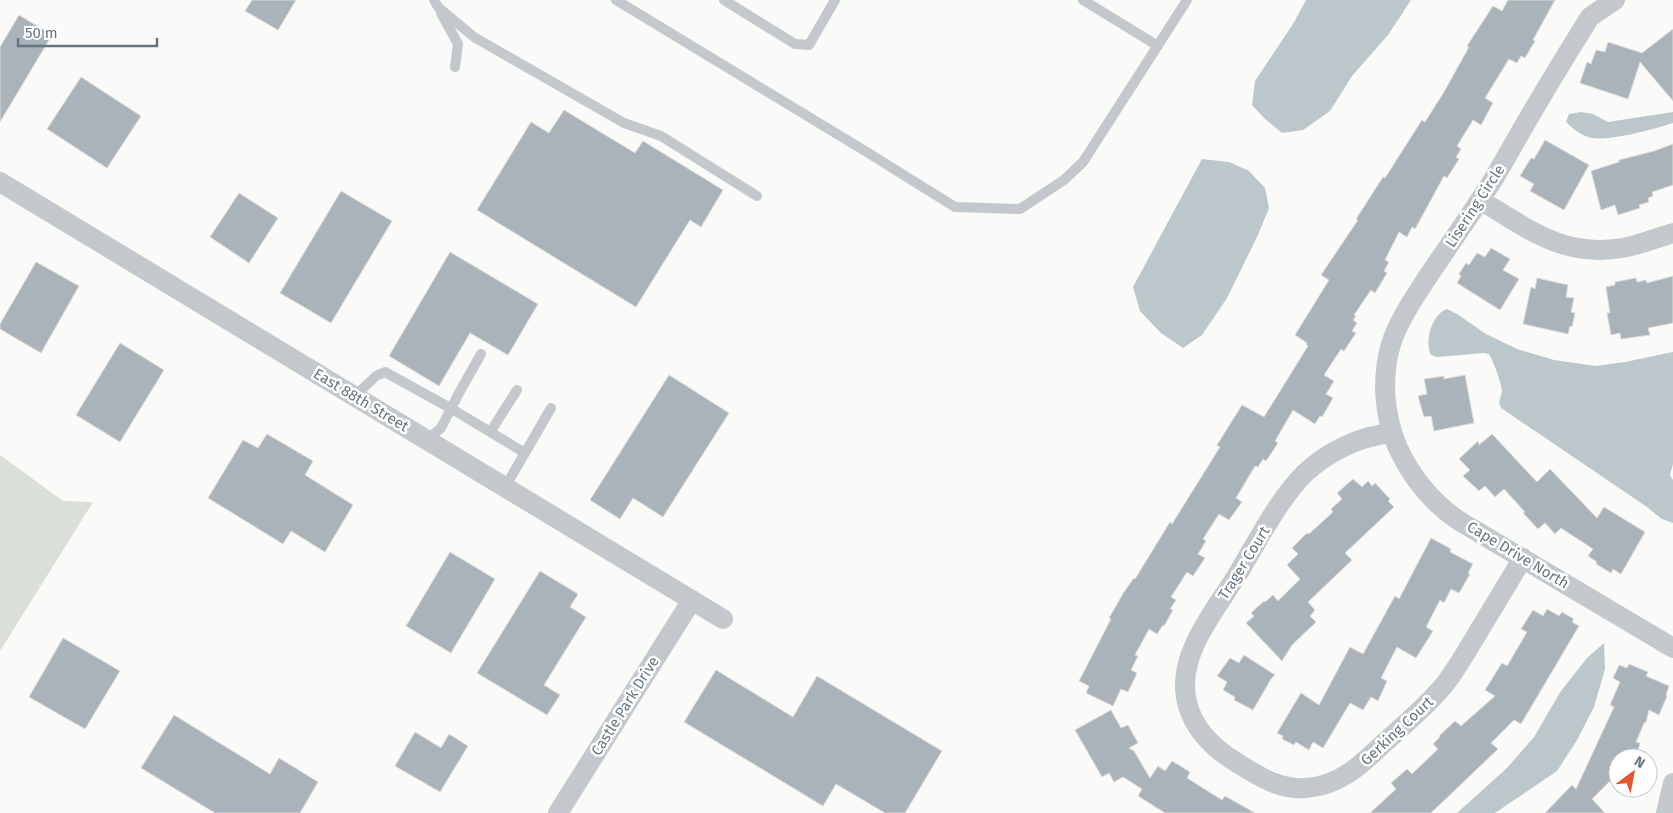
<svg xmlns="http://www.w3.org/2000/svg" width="1673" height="813" font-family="'Fira Sans',sans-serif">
  <rect width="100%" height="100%" fill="#fafaf8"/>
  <path fill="#dadfd7" d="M0,455L63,501L93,502L0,651Z"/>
  <path fill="#bbc7cb" d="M1306,0H1411L1388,35L1352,76L1330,111L1303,130L1282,133L1264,118L1252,105L1255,81L1293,24Z
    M1581,112L1593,114L1608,122L1673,112V123C1654,129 1611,141 1592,138C1582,136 1573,129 1566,122L1569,114Z
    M1202,159L1229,162L1249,171L1265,188L1269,208L1257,237L1227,298L1202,335L1183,348L1161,333L1140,311L1133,287Z
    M1447,309L1457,314L1486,334L1517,349L1554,360L1596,366L1625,362L1673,352V464L1670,475L1673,480V523L1662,519L1647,507L1501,408L1499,402C1500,398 1502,394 1502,390C1501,382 1493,360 1489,354L1484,353L1437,357L1431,355C1424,342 1432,314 1447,309Z
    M1604,643L1605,669L1594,707L1577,740L1557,771L1495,813H1457L1507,768L1534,737L1561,691L1587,658Z"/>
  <path fill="#aab3b9" stroke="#dcdcda" d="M252,0H296L278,30L245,11Z
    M1508,0H1555L1533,40L1535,41L1525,58L1521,56L1517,63L1509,59L1485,98L1493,103L1481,125L1473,120L1457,146L1461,149L1456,157L1459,159L1447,178L1444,176L1415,229L1412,227L1407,237L1399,232L1385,260L1389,262L1384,271L1387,273L1375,293L1371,290L1354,315L1356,316L1353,320L1357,323L1352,331L1356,333L1344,351L1341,349L1324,375L1334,381L1326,394L1333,398L1322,417L1320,416L1315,424L1293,410L1275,441L1278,443L1266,461L1263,459L1258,467L1255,466L1236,498L1242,502L1229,520L1219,514L1203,539L1206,541L1198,554L1205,558L1193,576L1187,572L1171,597L1176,600L1170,609L1173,610L1164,626L1163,625L1157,634L1149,629L1135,655L1138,656L1131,670L1137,673L1128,692L1121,689L1113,706L1086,693L1089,686L1079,681L1111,619L1109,618L1124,592L1134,578L1135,579L1170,522L1172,524L1220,447L1217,445L1242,405L1264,417L1308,346L1306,344L1307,343L1295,335L1329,280L1321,275L1358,220L1356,219L1383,177L1385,178L1422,120L1425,122L1444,92L1469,47L1467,46L1493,6L1502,11Z
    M19,15L52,35L0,122V47Z
    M1673,29V101L1640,62L1628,99L1580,83L1587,62L1591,64L1596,50L1605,52L1608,42L1642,53Z
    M81,77L141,116L107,168L47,129Z
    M564,110L635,153L643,141L723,190L701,227L690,220L636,307L477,210L531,122L549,133Z
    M1545,140L1589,165L1564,210L1530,191L1534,184L1520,176L1531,158L1534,159Z
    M1673,144V185L1652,192L1653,196L1648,198L1649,202L1639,205L1640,208L1618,215L1615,205L1601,210L1591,171L1619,162V160L1654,151Z
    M341,191L392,221L331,323L280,293Z
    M239,193L278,218L249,263L210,237Z
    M1491,248L1510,259L1503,270L1519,279L1500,310L1457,283L1461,276L1459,274L1466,263L1469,265L1477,253L1485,257Z
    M450,252L538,304L508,355L470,333L439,386L389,356Z
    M36,262L79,286L41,353L0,329V324Z
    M1673,276V323L1648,328L1650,335L1621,339L1620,333L1611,335L1607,313H1610L1606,287L1615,285V282L1636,278L1637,282L1646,280L1647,283Z
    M1537,278L1568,285L1566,297L1574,298L1571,312L1575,313L1572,327L1570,326L1568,334L1523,324L1531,287L1535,289Z
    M120,343L164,370L120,442L76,415Z
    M669,375L729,413L663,517L633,498L620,519L590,500Z
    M1465,375L1474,423L1434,431L1431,416L1424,417L1418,396L1427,394L1424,379L1444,376V379Z
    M267,434L313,461L305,475L353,505L325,552L291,531L283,544L208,498L243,440L258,448Z
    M1492,434L1537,482L1550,469L1597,518L1604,507L1645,532L1621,574L1613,569L1611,573L1596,564L1597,562L1588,556L1593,549L1561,528L1555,534L1545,523L1538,529L1523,513L1525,512L1504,489L1495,497L1485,486L1479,491L1463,476L1470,470L1459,459L1478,441L1479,445Z
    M1353,479L1362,487L1368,481L1372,486L1375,483L1390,499L1388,501L1394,507L1345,553L1352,560L1308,602L1315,610L1310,616L1316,622L1292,645L1282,661L1246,623L1254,616L1251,613L1264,601L1265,602L1273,595L1278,601L1300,579L1287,565L1298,554L1292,548L1307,533L1309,534L1333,512L1331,509L1342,499L1337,493Z
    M1431,538L1451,549L1450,552L1473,564L1468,573L1470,574L1459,593L1451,589L1444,603L1440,600L1426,627L1433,631L1416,658L1397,647L1381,678L1387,681L1378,701L1371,697L1363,710L1350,703L1323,748L1313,742L1309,750L1296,742L1294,745L1282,739L1283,736L1277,733L1301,693L1319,705L1350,647L1363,654L1395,596L1399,599Z
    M450,552L495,579L451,653L406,626Z
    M540,571L578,594L570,607L586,617L544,685L560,695L547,715L477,673Z
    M1547,609L1559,616L1562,612L1574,619L1572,622L1579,626L1521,724L1514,720L1491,743L1498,749L1431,813H1370L1396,789L1391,783L1407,769L1412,774L1438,749L1433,744L1440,737L1439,736L1455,721L1461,726L1495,696L1485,690L1502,663L1507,666L1527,632L1521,629L1533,610L1543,616Z
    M63,638L120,671L85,729L29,697Z
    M1244,655L1275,675L1271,679L1253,710L1234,700L1235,697L1223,690L1227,682L1217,676L1230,658L1239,663Z
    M1629,664L1648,672L1646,676L1669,686L1666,695L1667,696L1659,715L1649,710L1646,722L1644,723L1636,742L1640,743L1636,758H1618V783L1611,780L1592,799L1605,813H1545L1572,785L1576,789L1614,707L1610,705L1620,682L1613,678L1619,665L1627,668Z
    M716,670L793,717L817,676L942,751L905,813H885L836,784L823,806L684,722Z
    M1111,710L1121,728L1128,725L1138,743L1129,748L1134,751L1150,778L1158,766L1165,771L1172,761L1190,772L1187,778L1222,800L1225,796L1255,813H1165L1138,796L1142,789L1123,777L1114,782L1109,773L1102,777L1075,730Z
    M174,715L270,774L279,758L318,782L300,813H215L141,768Z
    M415,732L441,748L449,734L468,746L440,792L395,766Z"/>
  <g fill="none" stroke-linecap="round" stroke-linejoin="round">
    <path stroke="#c3c8cc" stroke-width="10" d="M434,0L438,7L474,37L624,123L661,136L757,196
      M616,0L870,154L955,207L1020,209L1064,180L1083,162L1187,0
      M724,0L795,44L809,45L835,0
      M1083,0L1158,46
      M441,13L458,44L455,67
      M355,396L376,376L385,372L452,409L525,453L505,487
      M491,431L517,390
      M427,440L441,428L459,393L481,354
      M525,453L551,408"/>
    <path stroke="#c3c8cc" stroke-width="20" d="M1615,0L1590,17C1563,60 1537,103 1512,147C1505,159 1498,172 1491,183C1470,216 1447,248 1425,281C1412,301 1398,322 1391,344C1381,378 1384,416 1398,448C1412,478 1433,504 1461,522L1673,648
      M0,182L723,619
      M1480,200C1527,228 1563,258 1622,248C1639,245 1656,238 1673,233
      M1392,433C1360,436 1329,451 1305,473C1279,499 1258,540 1239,572C1225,595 1206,619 1195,644C1189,657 1185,670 1185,685C1185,721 1210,747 1239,764C1260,777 1280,790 1306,788C1339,786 1361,765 1384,743C1405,724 1427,706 1445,684C1457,668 1467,651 1477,634C1492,609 1508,583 1523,558
      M558,813L692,600
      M1666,813L1673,783"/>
  </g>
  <g text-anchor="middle" stroke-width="5" stroke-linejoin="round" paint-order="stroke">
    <g font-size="15" fill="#657683" stroke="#fff">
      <text transform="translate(1475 206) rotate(-57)" y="5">Lisering Circle</text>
      <text transform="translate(361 400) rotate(31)" y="5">East 88th Street</text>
      <text transform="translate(1518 555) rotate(31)" y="5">Cape Drive North</text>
      <text transform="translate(1244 563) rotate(-58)" y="5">Trager Court</text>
      <text transform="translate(625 706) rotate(-58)" y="5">Castle Park Drive</text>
      <text transform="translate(1397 731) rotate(-43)" y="5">Gerking Court</text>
    </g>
  </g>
  <g transform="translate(1633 773) rotate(32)"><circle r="24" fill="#ffffff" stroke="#c1c8cd"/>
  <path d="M0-4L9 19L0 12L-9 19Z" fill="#e4572e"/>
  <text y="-8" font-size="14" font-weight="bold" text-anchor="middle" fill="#657683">N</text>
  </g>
  <path d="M18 38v8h139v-8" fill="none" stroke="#657683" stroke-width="2.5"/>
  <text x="25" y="38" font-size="15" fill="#657683" stroke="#ffffff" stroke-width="4" paint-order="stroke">50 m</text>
</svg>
